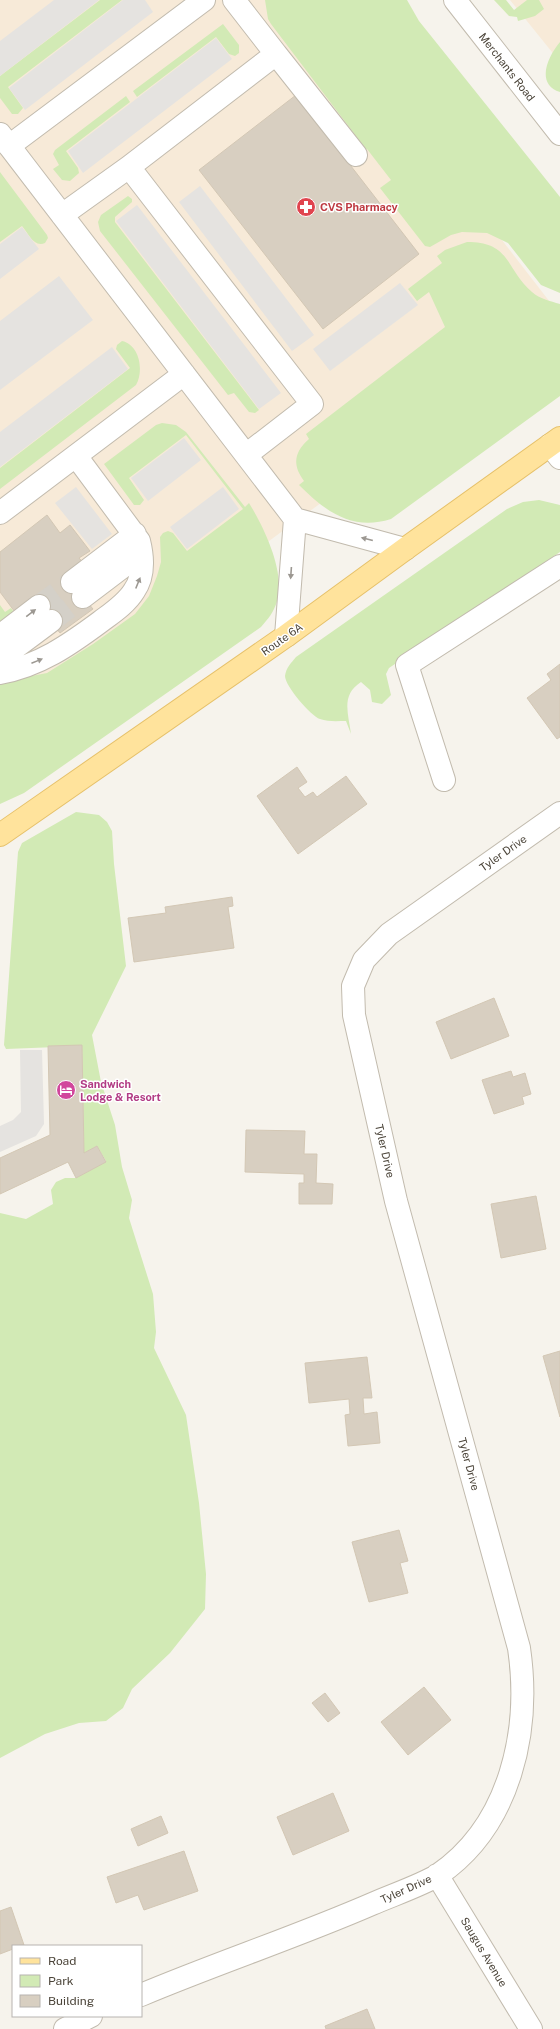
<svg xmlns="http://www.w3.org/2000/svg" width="560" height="2029" font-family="'Public Sans',sans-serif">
  <rect width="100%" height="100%" fill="#f6f3ec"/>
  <path fill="#f7ead8" d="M0,0H316L560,315V328L60,694L0,702Z
    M510,0H560V62Z"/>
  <path fill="#d2eab5" d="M100,0H122L8,87L23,108L18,114H12L0,98V76Z
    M265,0H407L419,21L560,197V293L541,285L508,243L487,233L462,232L451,235L430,247L425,246L380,188L391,180L367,149L365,151V148L271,24L268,19Z
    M494,0H506L514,10L527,0H539L544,9L535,16L518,21L517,17L509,16Z
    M223,24L239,45V53L235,56L229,54L216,37L137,97L133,91Z
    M560,42V92C535,84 548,56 560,42Z
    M126,96L130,102L66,151L78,168L79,173L70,181L62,180L53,169L59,165L53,154L55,150Z
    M0,172L47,235L48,238L45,243C34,248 28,233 22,226L0,242Z
    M128,196L132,199V202L115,217V222L259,410L255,413L249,412L234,393L228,395L100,231L98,222L101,215Z
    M467,242C511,242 505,268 532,292C540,299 550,301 560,304V396L391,519C352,531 326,512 299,485L304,481C292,465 294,452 309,439L306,434L445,327L429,292L417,301L408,289L442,263L437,256L445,250Z
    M122,341C140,345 144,371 136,385L0,489V468L130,368L116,349L117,345Z
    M162,423L176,425L186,432L245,507L249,503C264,527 286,573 277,601C274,612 268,619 261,627L24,793L0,804V682L47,673L93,644L135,614L149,596L157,576L161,562L160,537L163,533L168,531L173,533L187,551L243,509L186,435L129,478L144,500L140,505H134L104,464L156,425Z
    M539,500L560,505V552L389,668L386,674L391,695L382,704L372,702L370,690L361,682C341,695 348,712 351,734L346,721C338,721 328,722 320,719C311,716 285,686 285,676C286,668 291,663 296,657L507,509L523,502Z
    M0,605L5,612L11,608L16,615L0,624Z
    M76,812L99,815L107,822L112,831L114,864L126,966L92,1035L101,1082L115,1125L122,1167L132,1200L129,1218L153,1294L156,1332L154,1348L186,1415L199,1503L206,1574L205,1609L170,1653L132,1689L123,1708L106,1721L79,1723L45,1734L0,1758V1213L26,1219L53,1204L51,1190L56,1182L65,1178H76L106,1161L97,1146L84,1153L82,1046L6,1049L4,1045L18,852L22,843Z"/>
  <path fill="#e5e3e0" d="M54,0H99L0,76V41Z
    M123,0H145L153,12L25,110L9,88Z
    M216,38L232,59L83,173L68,151Z
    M200,186L314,335L292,351L179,202Z
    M137,205L281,393L259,409L116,221Z
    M22,227L39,249L0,279V244Z
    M59,276L93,320L0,390V321Z
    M400,283L418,305L330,371L313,349Z
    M112,347L128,369L0,467V432Z
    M184,438L201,460L148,501L131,478Z
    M76,487L112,534L92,549L55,503Z
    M223,487L239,509L187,549L170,527Z
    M20,1050H42L44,1124L36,1136L0,1152V1126L13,1120L21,1112Z"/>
  <path fill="#d8cfc1" stroke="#d3c7b4" d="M296,95L419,254L323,329L199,170Z
    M47,515L60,533L70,525L90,551L79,558L85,565L83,597L93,609L60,633L36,603L18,616L0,592V552Z
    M560,664V737L557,739L527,698L551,680L547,674Z
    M297,767L307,782L298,788L305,797L313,792L317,797L346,776L367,804L298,854L257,796Z
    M232,897L233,906L228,907L234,948L134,962L128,918L166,913L165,907Z
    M494,998L509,1036L451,1059L436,1022Z
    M82,1045L84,1153L97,1146L106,1162L76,1178L68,1162L0,1194V1158L50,1135L48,1046Z
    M511,1071L513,1077L525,1073L531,1094L522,1097L524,1104L494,1114L482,1080Z
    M246,1130L305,1131L304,1154H317L316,1183L333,1184L332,1204H299V1183H304V1174L245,1172Z
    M536,1196L546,1249L501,1258L491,1204Z
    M560,1351V1417L543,1356Z
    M367,1357L372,1398H363L364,1414L377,1412L380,1443L348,1446L345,1415L350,1414L349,1399L309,1403L305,1363Z
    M399,1530L408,1561L400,1563L408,1593L369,1602L352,1542Z
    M424,1687L451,1720L408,1755L381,1722Z
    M325,1693L340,1713L328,1722L312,1703Z
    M333,1793L349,1831L293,1855L277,1817Z
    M161,1816L168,1833L138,1846L131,1829Z
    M184,1851L198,1891L144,1910L138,1895L116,1903L107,1877Z
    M11,1907L24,1945L13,1946V1949L0,1954V1911Z
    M367,2009L375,2029H326L325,2026Z"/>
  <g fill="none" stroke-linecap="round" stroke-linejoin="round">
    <path stroke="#d4d0c8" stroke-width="22" stroke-dasharray="22 11" stroke-linecap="butt" d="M39,606L72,582
      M51,621L83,597"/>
    <g stroke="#c2bbae" stroke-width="24">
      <path id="minor" d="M234,0L276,54L129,167L312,404L246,455
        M455,0L560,134
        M276,54L356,155
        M0,134L295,519
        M9,146L204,0
        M62,215L129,167
        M550,445L560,458
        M0,513L184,374
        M72,582L135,534
        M83,597L141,553
        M0,636L39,606
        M286,636L295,519L405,549
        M0,656L8,653L51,621
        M0,673C39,666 69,645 100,622C112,613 126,604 134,591C144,577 143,557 139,541L76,456
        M444,780L407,665L560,566
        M437,1875L531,2029
        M141,1995C217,1963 296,1937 372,1904C390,1896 422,1885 438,1875C511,1825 531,1730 519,1648L396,1201L354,1015L353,986L364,960L389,934L560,813
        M65,2029L91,2016"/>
    </g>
    <g stroke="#e6c16a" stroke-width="24">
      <path id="major" d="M0,835L286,636L405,549L560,438"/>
    </g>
    <use href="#minor" stroke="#fff" stroke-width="22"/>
    <use href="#major" stroke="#ffe39c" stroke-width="22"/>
  </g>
  <defs><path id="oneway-solid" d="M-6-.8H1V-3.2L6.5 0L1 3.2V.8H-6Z"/></defs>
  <g fill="#9c9892">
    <use href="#oneway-solid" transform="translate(367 539) rotate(-166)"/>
    <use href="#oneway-solid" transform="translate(291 573) rotate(94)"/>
    <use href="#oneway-solid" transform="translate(138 583) rotate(-68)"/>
    <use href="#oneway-solid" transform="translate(31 613) rotate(-37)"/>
    <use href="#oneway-solid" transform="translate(37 661) rotate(-22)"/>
  </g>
  <defs>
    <g id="pharmacy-disc" transform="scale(1)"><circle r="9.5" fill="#e0444e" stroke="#fff"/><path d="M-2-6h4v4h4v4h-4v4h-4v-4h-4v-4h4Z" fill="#fff"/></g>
    <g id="hotel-disc" transform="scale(1)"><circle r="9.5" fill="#d1479c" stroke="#fff"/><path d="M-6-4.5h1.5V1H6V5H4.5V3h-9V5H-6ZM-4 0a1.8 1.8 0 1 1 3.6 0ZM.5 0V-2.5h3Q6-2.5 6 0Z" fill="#fff"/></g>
  </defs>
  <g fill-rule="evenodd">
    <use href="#pharmacy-disc" x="306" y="207"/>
    <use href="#hotel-disc" x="66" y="1090"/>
  </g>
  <g text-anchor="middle" stroke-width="3" stroke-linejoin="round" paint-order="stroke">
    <g font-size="11" fill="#4b4439" stroke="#fff">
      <text transform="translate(507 67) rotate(52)" y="4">Merchants Road</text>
      <text transform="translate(282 639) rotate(-35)" y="4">Route 6A</text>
      <text transform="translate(503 853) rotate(-35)" y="4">Tyler Drive</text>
      <text transform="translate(385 1151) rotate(77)" y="4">Tyler Drive</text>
      <text transform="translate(469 1464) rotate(75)" y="4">Tyler Drive</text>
      <text transform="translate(406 1889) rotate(-24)" y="4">Tyler Drive</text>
      <text transform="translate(484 1952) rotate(59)" y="4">Saugus Avenue</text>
    </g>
    <g font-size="11" font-weight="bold" fill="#be3a42" stroke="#fff" text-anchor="start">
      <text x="320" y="211">CVS Pharmacy</text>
    </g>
    <g font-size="11" font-weight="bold" fill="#b23c85" stroke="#fff" text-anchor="start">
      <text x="80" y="1088">Sandwich<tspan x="80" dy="13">Lodge &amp; Resort</tspan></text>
    </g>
  </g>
  <rect x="12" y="1945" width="130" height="72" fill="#ffffff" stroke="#b7b4b0"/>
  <rect x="20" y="1958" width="20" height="6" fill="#ffe39c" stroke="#b7b4b0"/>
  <text x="48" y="1965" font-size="12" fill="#4b4439">Road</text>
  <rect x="20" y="1975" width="20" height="12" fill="#d2eab5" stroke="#b7b4b0"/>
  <text x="48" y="1985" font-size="12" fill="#4b4439">Park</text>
  <rect x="20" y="1995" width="20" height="12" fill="#d8cfc1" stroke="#b7b4b0"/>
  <text x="48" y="2005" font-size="12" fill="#4b4439">Building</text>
</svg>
